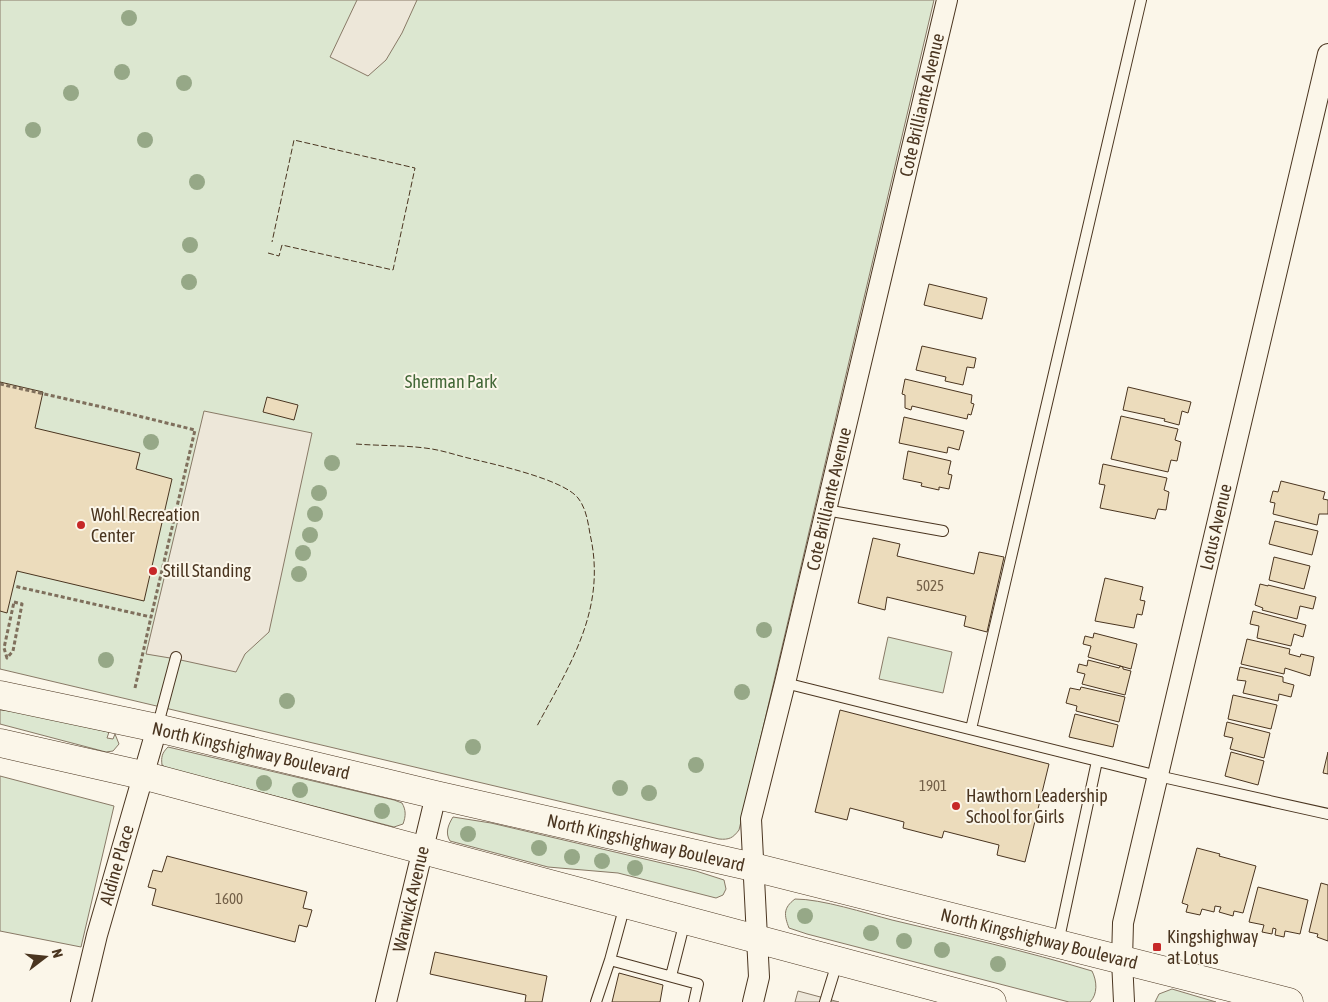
<svg xmlns="http://www.w3.org/2000/svg" width="1328" height="1002" font-family="'Asap Condensed',sans-serif">
  <rect width="100%" height="100%" fill="#fbf6e9"/>
  <path fill="#dce7d0" stroke="#887966" d="M0,0H934L739,830C733,838 729,840 719,839L0,669Z
    M888,637L952,652L943,693L879,679Z
    M0,710L20,712L109,732L107,738L113,739L115,734L119,744L113,751L106,752L0,724Z
    M168,747L394,800L402,803C406,810 406,816 403,824L394,827L167,768L162,765C161,757 162,753 168,747Z
    M0,776L114,806L81,947L0,931Z
    M453,817L491,823L696,871L724,880L726,889L723,895L716,898L618,873L548,867L450,841C445,833 448,825 453,817Z
    M795,899C822,899 865,913 892,920C959,936 1026,951 1092,971C1097,981 1098,994 1090,1002H1069L807,934L789,928C784,915 783,908 795,899Z
    M1172,989L1216,1002H1155L1159,994Z"/>
  <path fill="#ede7d9" stroke="#887966" d="M357,0H417L402,33L386,60L368,76L330,57Z
    M204,411L312,433L269,632L245,654L236,672L176,659L146,654Z
    M798,991L839,1002H795Z"/>
  <path fill="#ecdcbc" stroke="#4a3520" d="M929,284L987,298L982,319L924,305Z
    M922,346L976,358L974,368L967,367L963,385L945,381L946,377L916,370Z
    M905,379L972,395L971,403L974,404L971,415L968,414L967,419L912,406L911,410L905,408V395L902,394Z
    M0,382L43,392L35,428L140,453L136,469L172,479L144,601L17,571L7,613L0,611Z
    M1128,387L1191,402L1188,413L1182,411L1179,425L1164,421L1165,419L1123,410Z
    M267,397L298,405L294,420L263,412Z
    M1121,416L1178,429L1175,440L1181,442L1177,461L1171,460L1168,472L1111,459Z
    M904,417L964,431L959,450L948,447L947,453L899,443Z
    M908,451L951,461L948,474L952,475L949,489L939,487V490L921,486L922,483L903,479Z
    M1103,464L1167,478L1164,490L1169,492L1166,510L1158,509L1155,519L1100,508L1105,485L1099,484Z
    M1281,481L1325,492L1323,499L1328,500V514H1319L1317,525L1273,514L1275,503L1270,502L1273,491L1278,492Z
    M1275,521L1318,531L1312,555L1269,544Z
    M873,538L900,544L897,556L974,574L979,552L1004,557L987,632L964,626L966,616L887,597L885,610L858,603Z
    M1274,557L1310,566L1304,589L1269,580Z
    M1105,578L1143,587L1140,600L1145,601L1142,615L1137,614L1134,628L1095,621Z
    M1260,584L1268,586V585L1316,597L1313,609L1300,606L1297,619L1262,610L1263,608L1255,605Z
    M1253,611L1306,625L1303,637L1294,634L1291,646L1257,638L1259,626L1250,624Z
    M1094,633L1137,644L1131,669L1088,657L1091,646L1083,644L1085,636L1093,638Z
    M1247,639L1290,649L1289,654L1300,657L1301,654L1314,657L1310,676L1285,668L1284,674L1241,664Z
    M1088,660L1119,668L1120,666L1123,667V669L1131,671L1125,695L1082,684L1085,674L1077,672L1079,664L1087,666Z
    M1240,667L1283,677V682L1294,685L1291,697L1279,694L1278,701L1243,693L1246,681L1237,680Z
    M1081,687L1125,697L1119,722L1076,711L1077,706L1066,703L1070,688L1080,690Z
    M1233,695L1277,705L1271,729L1228,719Z
    M840,710L1049,764L1025,862L997,855L999,845L944,831L942,838L903,828L904,822L850,808L847,820L815,812Z
    M1075,714L1118,725L1113,747L1069,737Z
    M1227,722L1270,733L1264,758L1230,749L1233,738L1224,736Z
    M1231,752L1264,761L1258,785L1225,776Z
    M1328,752V774L1323,773Z
    M1197,848L1220,854L1219,856L1256,866L1243,913L1234,911L1233,916L1219,912L1221,907L1215,906L1214,912L1202,909L1200,915L1186,912L1188,905L1182,903Z
    M167,856L307,892L303,908L312,910L307,927L299,925L295,942L152,905L156,889L148,887L153,870L162,872Z
    M1321,883L1328,885V941L1317,937L1318,934L1309,932Z
    M1258,887L1308,900L1300,934L1285,931L1284,937L1275,935L1276,929L1273,928L1272,934L1262,932L1264,925L1249,922Z
    M435,952L547,976L542,1002H525L526,995L430,974Z
    M619,973L663,985L660,1002H612Z"/>
  <g fill="none" stroke-linecap="round" stroke-linejoin="round">
    <g stroke="#4a3520" stroke-width="12">
      <path id="service" d="M826,510L943,531
        M785,683L1158,776L1328,814
        M157,728L176,657
        M971,729L1141,0
        M625,905L610,960L698,984L694,1002
        M1058,943L1097,761
        M671,976L685,921
        M596,1002L610,960
        M825,1002L837,963"/>
    </g>
    <g stroke="#4a3520" stroke-width="22">
      <path id="minor" d="M81,1002L97,935L157,728
        M386,1002L436,795
        M753,1002L759,977L751,819L785,683L947,0
        M1124,1002L1122,960L1123,923L1328,54"/>
    </g>
    <g stroke="#4a3520" stroke-width="29">
      <path id="primary" d="M0,695L157,728L436,795L753,867L1289,1002
        M0,743L142,775L992,1002"/>
    </g>
    <path stroke="#7f6f5c" stroke-width="3" stroke-dasharray="4 2.5" stroke-linecap="butt" d="M0,384L102,407L195,430L151,617L14,586
      M14,602L22,604L13,651L7,658L4,648Z
      M135,688L151,617"/>
    <use href="#service" stroke="#fbf6e9" stroke-width="10"/>
    <use href="#minor" stroke="#fbf6e9" stroke-width="20"/>
    <use href="#primary" stroke="#fbf6e9" stroke-width="28"/>
    <path stroke="#4a3520" stroke-width="1" stroke-dasharray="6 2.5" stroke-linecap="butt" d="M268,253L279,256L282,245L393,270L415,168L294,140L272,242
      M356,444C381,446 407,445 432,449C444,451 456,455 468,458C493,464 563,479 578,498C586,508 588,522 590,534C607,608 571,663 537,726"/>
  </g>
  <g fill="#96a887">
    <circle cx="129" cy="18" r="8"/>
    <circle cx="122" cy="72" r="8"/>
    <circle cx="184" cy="83" r="8"/>
    <circle cx="71" cy="93" r="8"/>
    <circle cx="33" cy="130" r="8"/>
    <circle cx="145" cy="140" r="8"/>
    <circle cx="197" cy="182" r="8"/>
    <circle cx="190" cy="245" r="8"/>
    <circle cx="189" cy="282" r="8"/>
    <circle cx="151" cy="442" r="8"/>
    <circle cx="332" cy="463" r="8"/>
    <circle cx="319" cy="493" r="8"/>
    <circle cx="315" cy="514" r="8"/>
    <circle cx="310" cy="535" r="8"/>
    <circle cx="303" cy="553" r="8"/>
    <circle cx="299" cy="574" r="8"/>
    <circle cx="764" cy="630" r="8"/>
    <circle cx="106" cy="660" r="8"/>
    <circle cx="742" cy="692" r="8"/>
    <circle cx="287" cy="701" r="8"/>
    <circle cx="473" cy="747" r="8"/>
    <circle cx="696" cy="765" r="8"/>
    <circle cx="264" cy="783" r="8"/>
    <circle cx="620" cy="788" r="8"/>
    <circle cx="300" cy="790" r="8"/>
    <circle cx="649" cy="793" r="8"/>
    <circle cx="382" cy="811" r="8"/>
    <circle cx="468" cy="834" r="8"/>
    <circle cx="539" cy="848" r="8"/>
    <circle cx="572" cy="857" r="8"/>
    <circle cx="602" cy="861" r="8"/>
    <circle cx="635" cy="868" r="8"/>
    <circle cx="805" cy="916" r="8"/>
    <circle cx="871" cy="933" r="8"/>
    <circle cx="904" cy="941" r="8"/>
    <circle cx="942" cy="950" r="8"/>
    <circle cx="998" cy="964" r="8"/>
  </g>
  <g fill="#c62828" stroke="#fbf6e9" stroke-width="2">
    <circle cx="81" cy="525" r="5"/>
    <circle cx="153" cy="571" r="5"/>
    <circle cx="956" cy="806" r="5"/>
    <rect x="1152" y="942" width="10" height="10" rx="2.5"/>
  </g>
  <g text-anchor="middle" stroke-width="4" stroke-linejoin="round" paint-order="stroke">
    <g font-size="15" fill="#725f47">
      <text x="930" y="591">5025</text>
      <text x="933" y="791">1901</text>
      <text x="229" y="904">1600</text>
    </g>
    <g font-size="18" fill="#4a3520" stroke="#fbf6e9">
      <text transform="translate(922 105) rotate(-77)" y="6">Cote Brilliante Avenue</text>
      <text transform="translate(829 499) rotate(-77)" y="6">Cote Brilliante Avenue</text>
      <text transform="translate(1216 527) rotate(-77)" y="6">Lotus Avenue</text>
      <text transform="translate(251 751) rotate(13)" y="6">North Kingshighway Boulevard</text>
      <text transform="translate(646 843) rotate(13)" y="6">North Kingshighway Boulevard</text>
      <text transform="translate(117 865) rotate(-74)" y="6">Aldine Place</text>
      <text transform="translate(411 899) rotate(-77)" y="6">Warwick Avenue</text>
      <text transform="translate(1039 939) rotate(14)" y="6">North Kingshighway Boulevard</text>
    </g>
    <g font-size="18" fill="#436837" stroke="#fbf6e9">
      <text x="451" y="388">Sherman Park</text>
    </g>
    <g font-size="18" fill="#4a3520" stroke="#fbf6e9" text-anchor="start">
      <text x="91" y="521">Wohl Recreation<tspan x="91" dy="21">Center</tspan></text>
      <text x="163" y="577">Still Standing</text>
      <text x="966" y="802">Hawthorn Leadership<tspan x="966" dy="21">School for Girls</tspan></text>
      <text x="1167" y="943">Kingshighway<tspan x="1167" dy="21">at Lotus</tspan></text>
    </g>
  </g>
  <g transform="translate(45 957) rotate(74)" stroke="#fbf6e9" stroke-width="4" paint-order="stroke">
  <path d="M0-4L9 19L0 12L-9 19Z" fill="#4a3520"/>
  <text y="-8" font-size="14" font-weight="bold" text-anchor="middle" fill="#4a3520">N</text>
  </g>
</svg>
